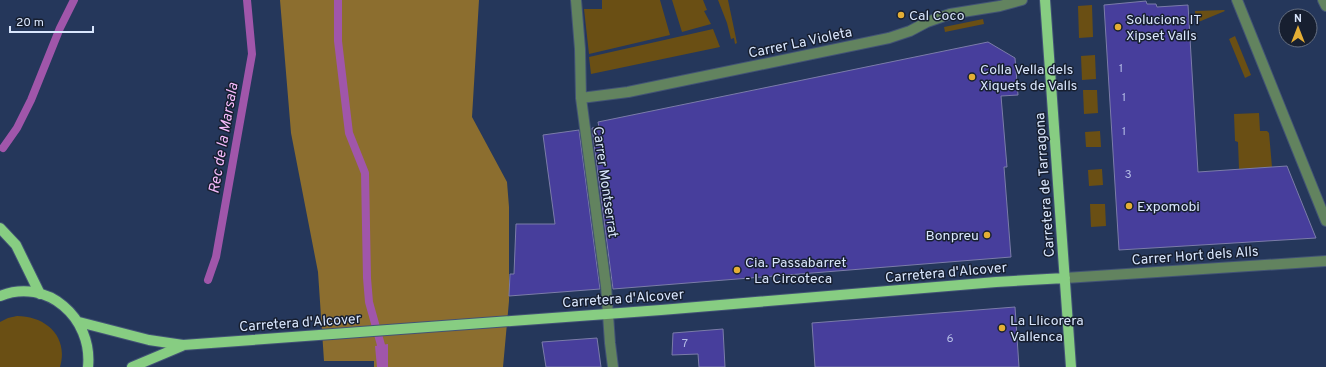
<svg xmlns="http://www.w3.org/2000/svg" width="1326" height="367" font-family="Overpass,sans-serif">
  <rect width="100%" height="100%" fill="#25375b"/>
  <path fill="#6a4f14" d="M602,0H660L670,35L589,54L584,9H602Z
    M672,0H703L707,10L704,11L711,24L682,32Z
    M718,0H728L737,43L735,44L734,38L731,39L727,23Z
    M1092,5L1093,37L1079,38L1078,6Z
    M1224,10L1225,11L1196,23L1195,11Z
    M983,19L984,24L945,32L944,27Z
    M713,29L720,47L591,74L589,57Z
    M1235,36L1251,75L1245,78L1229,39Z
    M1095,55L1096,79L1082,80L1081,56Z
    M1083,90H1097L1098,113L1084,114Z
    M1259,113L1260,131H1267L1269,133L1272,167L1239,169L1238,142L1235,141L1234,114Z
    M1100,131L1101,147H1086L1085,132Z
    M1102,169L1103,185L1089,186L1088,170Z
    M1090,204H1105L1106,226L1091,227Z
    M17,316C45,316 69,336 60,367H0V322L8,318Z"/>
  <path fill="#8c6e2f" d="M280,0H479L472,117L507,182L509,207V301L503,367H374V361H324L318,272L291,133Z"/>
  <path fill="#a056aa" d="M388,344V367H377L375,346Z"/>
  <g fill="none" stroke-linecap="round" stroke-linejoin="round">
    <path stroke="#a056aa" stroke-width="8" d="M338,0V41L349,133L365,173L367,278L369,302L381,345L382,367
      M3,148L17,128L31,100L60,28L74,0
      M208,280L216,257L252,54L247,0"/>
  </g>
  <path fill="#473e9c" stroke="#7b7ca9" d="M1146,1L1147,4H1156L1157,7L1188,5L1198,172L1287,166L1316,238L1119,250L1104,5Z
    M988,42L1015,58L1018,95L1001,96L1007,167H1004L1011,257L613,289L592,128L599,127L598,122Z
    M579,130L600,289L509,296L510,274H514L516,224H555L543,135Z
    M1015,307L1019,367H815L812,323Z
    M723,329L725,367H699L698,354L672,355L673,333Z
    M597,338L601,367H546L542,342Z"/>
  <g fill="none" stroke-linecap="round" stroke-linejoin="round">
    <g stroke="#425375" stroke-width="12">
      <path id="minor" d="M576,0L580,49L581,98L606,286L610,343L613,367
        M1237,0L1326,221
        M1323,0L1326,6
        M581,98L628,92L889,38L910,31L927,22L950,14L1000,6L1022,0
        M1065,278L1326,261"/>
    </g>
    <g stroke="#425375" stroke-width="12">
      <path id="major" d="M1045,0L1071,367
        M0,228L16,245L40,294
        M0,296C47,277 93,318 88,367
        M79,322L149,340L183,345L661,310L996,282L1065,278
        M132,367L182,346"/>
    </g>
    <use href="#minor" stroke="#62835f" stroke-width="10"/>
    <use href="#major" stroke="#87cd82" stroke-width="10"/>
  </g>
  <g fill="#e4ae35" stroke="#171f30" stroke-width="1.5">
    <circle cx="901" cy="15" r="4"/>
    <circle cx="1118" cy="27" r="4"/>
    <circle cx="972" cy="77" r="4"/>
    <circle cx="1129" cy="206" r="4"/>
    <circle cx="987" cy="235" r="4"/>
    <circle cx="737" cy="270" r="4"/>
    <circle cx="1002" cy="328" r="4"/>
  </g>
  <g text-anchor="middle" stroke-width="3" stroke-linejoin="round" paint-order="stroke">
    <g font-size="12" fill="#b4bce5">
      <text x="1121" y="72">1</text>
      <text x="1124" y="101">1</text>
      <text x="1124" y="135">1</text>
      <text x="1128" y="178">3</text>
      <text x="950" y="342">6</text>
      <text x="685" y="347">7</text>
    </g>
    <g font-size="14" fill="#d9e6fd" stroke="#171f30" text-anchor="start">
      <text x="909" y="20">Cal Coco</text>
      <text x="1126" y="24">Solucions IT<tspan x="1126" dy="16">Xipset Valls</tspan></text>
      <text x="980" y="74">Colla Vella dels<tspan x="980" dy="16">Xiquets de Valls</tspan></text>
      <text x="1137" y="211">Expomobi</text>
      <text x="979" y="240" text-anchor="end">Bonpreu</text>
      <text x="745" y="267">Cia. Passabarret<tspan x="745" dy="16">- La Circoteca</tspan></text>
      <text x="1010" y="325">La Llicorera<tspan x="1010" dy="16">Vallenca</tspan></text>
    </g>
    <g font-size="14" fill="#d9e6fd" stroke="#171f30">
      <text transform="translate(800 42) rotate(-12)" y="5">Carrer La Violeta</text>
      <text transform="translate(606 182) rotate(82)" y="5">Carrer Montserrat</text>
      <text transform="translate(1044 185) rotate(-94)" y="5">Carretera de Tarragona</text>
      <text transform="translate(1195 255) rotate(-4)" y="5">Carrer Hort dels Alls</text>
      <text transform="translate(946 272) rotate(-5)" y="5">Carretera d'Alcover</text>
      <text transform="translate(623 298) rotate(-4)" y="5">Carretera d'Alcover</text>
      <text transform="translate(300 322) rotate(-4)" y="5">Carretera d'Alcover</text>
    </g>
    <g font-size="15" font-style="italic" fill="#f5bbfc" stroke="#171f30">
      <text transform="translate(223 138) rotate(-80)" y="5">Rec de la Marsala</text>
    </g>
  </g>
  <g transform="translate(1298 28)"><circle r="19" fill="#171f30" stroke="#656f82"/>
  <path d="M0-3L7 15L0 10L-7 15Z" fill="#e4ae35"/>
  <text y="-6" font-size="11" font-weight="bold" text-anchor="middle" fill="#d9e6fd">N</text>
  </g>
  <path d="M10 26v6h83v-6" fill="none" stroke="#d9e6fd" stroke-width="2"/>
  <text x="16" y="26" font-size="12" fill="#d9e6fd" stroke="#171f30" stroke-width="3" paint-order="stroke">20 m</text>
</svg>
